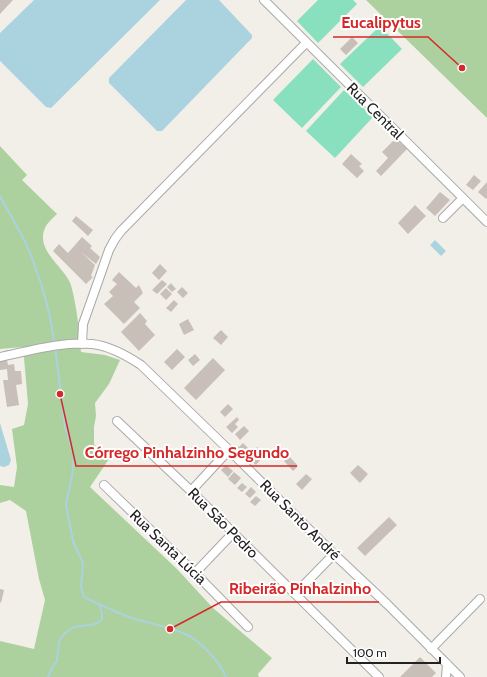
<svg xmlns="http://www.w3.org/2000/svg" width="487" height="677" font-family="Cabin,sans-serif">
  <rect width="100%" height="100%" fill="#f2efe9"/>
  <path fill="#add19e" d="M366,0H487V118Z
    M0,146L27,175L22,180L57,214C53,218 47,223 45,228C35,251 65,267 71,285C77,307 79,330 81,352L105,355L120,360L109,384L95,403L96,416L94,427V444L109,459L90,487L177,569L213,608L272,658L258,674L259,677H0V641L34,649L45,600L39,579L26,511L10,500L0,503V485L14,487L17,467L12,429L24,425L28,404L24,358L22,347L0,349Z"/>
  <path fill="#88e0be" d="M318,0H353L357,4L318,43L297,21Z
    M380,26L402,49L363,87L340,64Z
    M313,59L341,87L302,128L273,100Z
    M344,90L373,117L335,158L306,131Z"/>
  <path fill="#aad3df" d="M34,0H160L51,108L46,107L0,61V33Z
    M186,0H219L252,35V38L162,131H157L109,83V78Z
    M435,240L446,251L441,256L430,245Z
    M0,423L11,460L9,465L4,467L0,466Z"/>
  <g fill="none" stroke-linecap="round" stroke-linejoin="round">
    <path stroke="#aad3df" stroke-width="2" d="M0,196C10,215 22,233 30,253C41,281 51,313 54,343
      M55,347L65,426L74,457L72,476L66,505L73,541L83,563L81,587L84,597C99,604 113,611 129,617C147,623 167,626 185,634C200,640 220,662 226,677
      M48,677L52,668L57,661L59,641L65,633L74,627L96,624L102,619V613L99,605"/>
  </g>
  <path fill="#c7bfb8" d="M0,0H13L0,14Z
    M352,37L358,43L346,55L340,49Z
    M397,140L407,149L381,176L376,171L388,158L382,152L393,141L394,142Z
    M351,154L362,164L359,166L364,171L357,178L342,164Z
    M474,175L481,181L473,190L466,185Z
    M487,182V198L486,199L478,192Z
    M440,192L450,200L435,216L426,208Z
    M415,205L426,216L408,234L398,223Z
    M76,216L93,230L88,236L72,221Z
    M82,237L92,246L90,248L100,257L96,264L81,252L95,265L91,276L93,277L86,284L53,251L59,244L68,253Z
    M160,264L167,271L159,280L152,273Z
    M119,272L136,288L139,285L143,293L134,302L140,308L124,324L104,304L113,296L109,292L117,284L112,280Z
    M162,280L167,284L157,294L152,290Z
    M171,283L176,289L172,292L167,287Z
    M182,287L188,293L183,298L177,292Z
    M166,288L172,294L166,300L160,294Z
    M174,300L178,304L171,312L166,308Z
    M140,313L147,321L145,324L155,335L139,351L121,332Z
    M188,319L194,330L184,335L179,324Z
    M221,330L228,337L221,345L213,338Z
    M177,349L185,357L172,370L164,362Z
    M195,354L200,360L193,366L188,360Z
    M213,358L225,370L196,400L184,388Z
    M7,360L8,365L14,364L15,371H21L22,384L16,385L19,405L7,407L3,380H8L7,369L0,370V361Z
    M228,404L233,409L225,417L220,412Z
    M237,417L239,420L235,424L238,427L232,433L226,427Z
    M244,426L249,431L240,440L235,434Z
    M243,443L248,448L241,455L234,449L238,446L239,447Z
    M257,447L265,454L256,465L248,458Z
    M289,456L298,466L293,471L284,461Z
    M226,465L233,471L228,477L221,470Z
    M358,465L368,474L360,483L350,473Z
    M234,472L241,478L235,485L228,479Z
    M306,474L312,479L302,490L296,484Z
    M242,483L247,487L242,492L237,488Z
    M251,487L256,492L250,498L245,494Z
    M256,496L261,500L255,506L250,502Z
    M389,517L397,525L365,556L357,548Z
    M0,589L4,590L1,603L0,602Z
    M420,657L436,673L432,677H400Z"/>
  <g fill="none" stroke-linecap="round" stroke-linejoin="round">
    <g stroke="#a9a9a9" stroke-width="10">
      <path id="minor" d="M264,0L487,222
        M443,218L463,198
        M82,344L83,324L100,276L109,250L115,239L121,231L306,43
        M0,357C29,351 63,341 92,344C110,346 126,355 141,365L229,450L334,554L387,604L460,677
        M117,421L191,491L379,677
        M104,485L195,573L248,627
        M191,491L229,450
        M195,573L233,533
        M295,594L334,554
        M431,649L480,599
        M446,677L447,664"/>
    </g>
    <use href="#minor" stroke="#fff" stroke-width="8"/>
  </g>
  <g text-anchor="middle" stroke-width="4" stroke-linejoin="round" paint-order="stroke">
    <g font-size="15" fill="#222" stroke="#fff">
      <text transform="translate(375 111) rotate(45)" y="5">Rua Central</text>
      <text transform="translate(300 520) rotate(45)" y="5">Rua Santo André</text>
      <text transform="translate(223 523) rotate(45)" y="5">Rua São Pedro</text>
      <text transform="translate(168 547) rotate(44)" y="5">Rua Santa Lúcia</text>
    </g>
  </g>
  <path fill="none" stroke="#d62828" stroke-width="1.5" d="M462 68L428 37H333M60 394L76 466H297M170 629L221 602H379"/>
  <g fill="#d62828" stroke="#fff" stroke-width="1.5">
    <circle cx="462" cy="68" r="4"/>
    <circle cx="60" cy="394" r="4"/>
    <circle cx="170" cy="629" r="4"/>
  </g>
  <g font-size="16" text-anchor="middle" font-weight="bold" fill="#d62828" stroke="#fff" stroke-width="4" stroke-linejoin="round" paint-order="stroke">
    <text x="381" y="28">Eucalipytus</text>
    <text x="187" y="458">Córrego Pinhalzinho Segundo</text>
    <text x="300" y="594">Ribeirão Pinhalzinho</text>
  </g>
  <path d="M347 657v6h93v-6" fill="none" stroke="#222222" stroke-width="2"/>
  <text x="353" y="657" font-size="12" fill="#222222" stroke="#ffffff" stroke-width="3" paint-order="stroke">100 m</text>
</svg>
